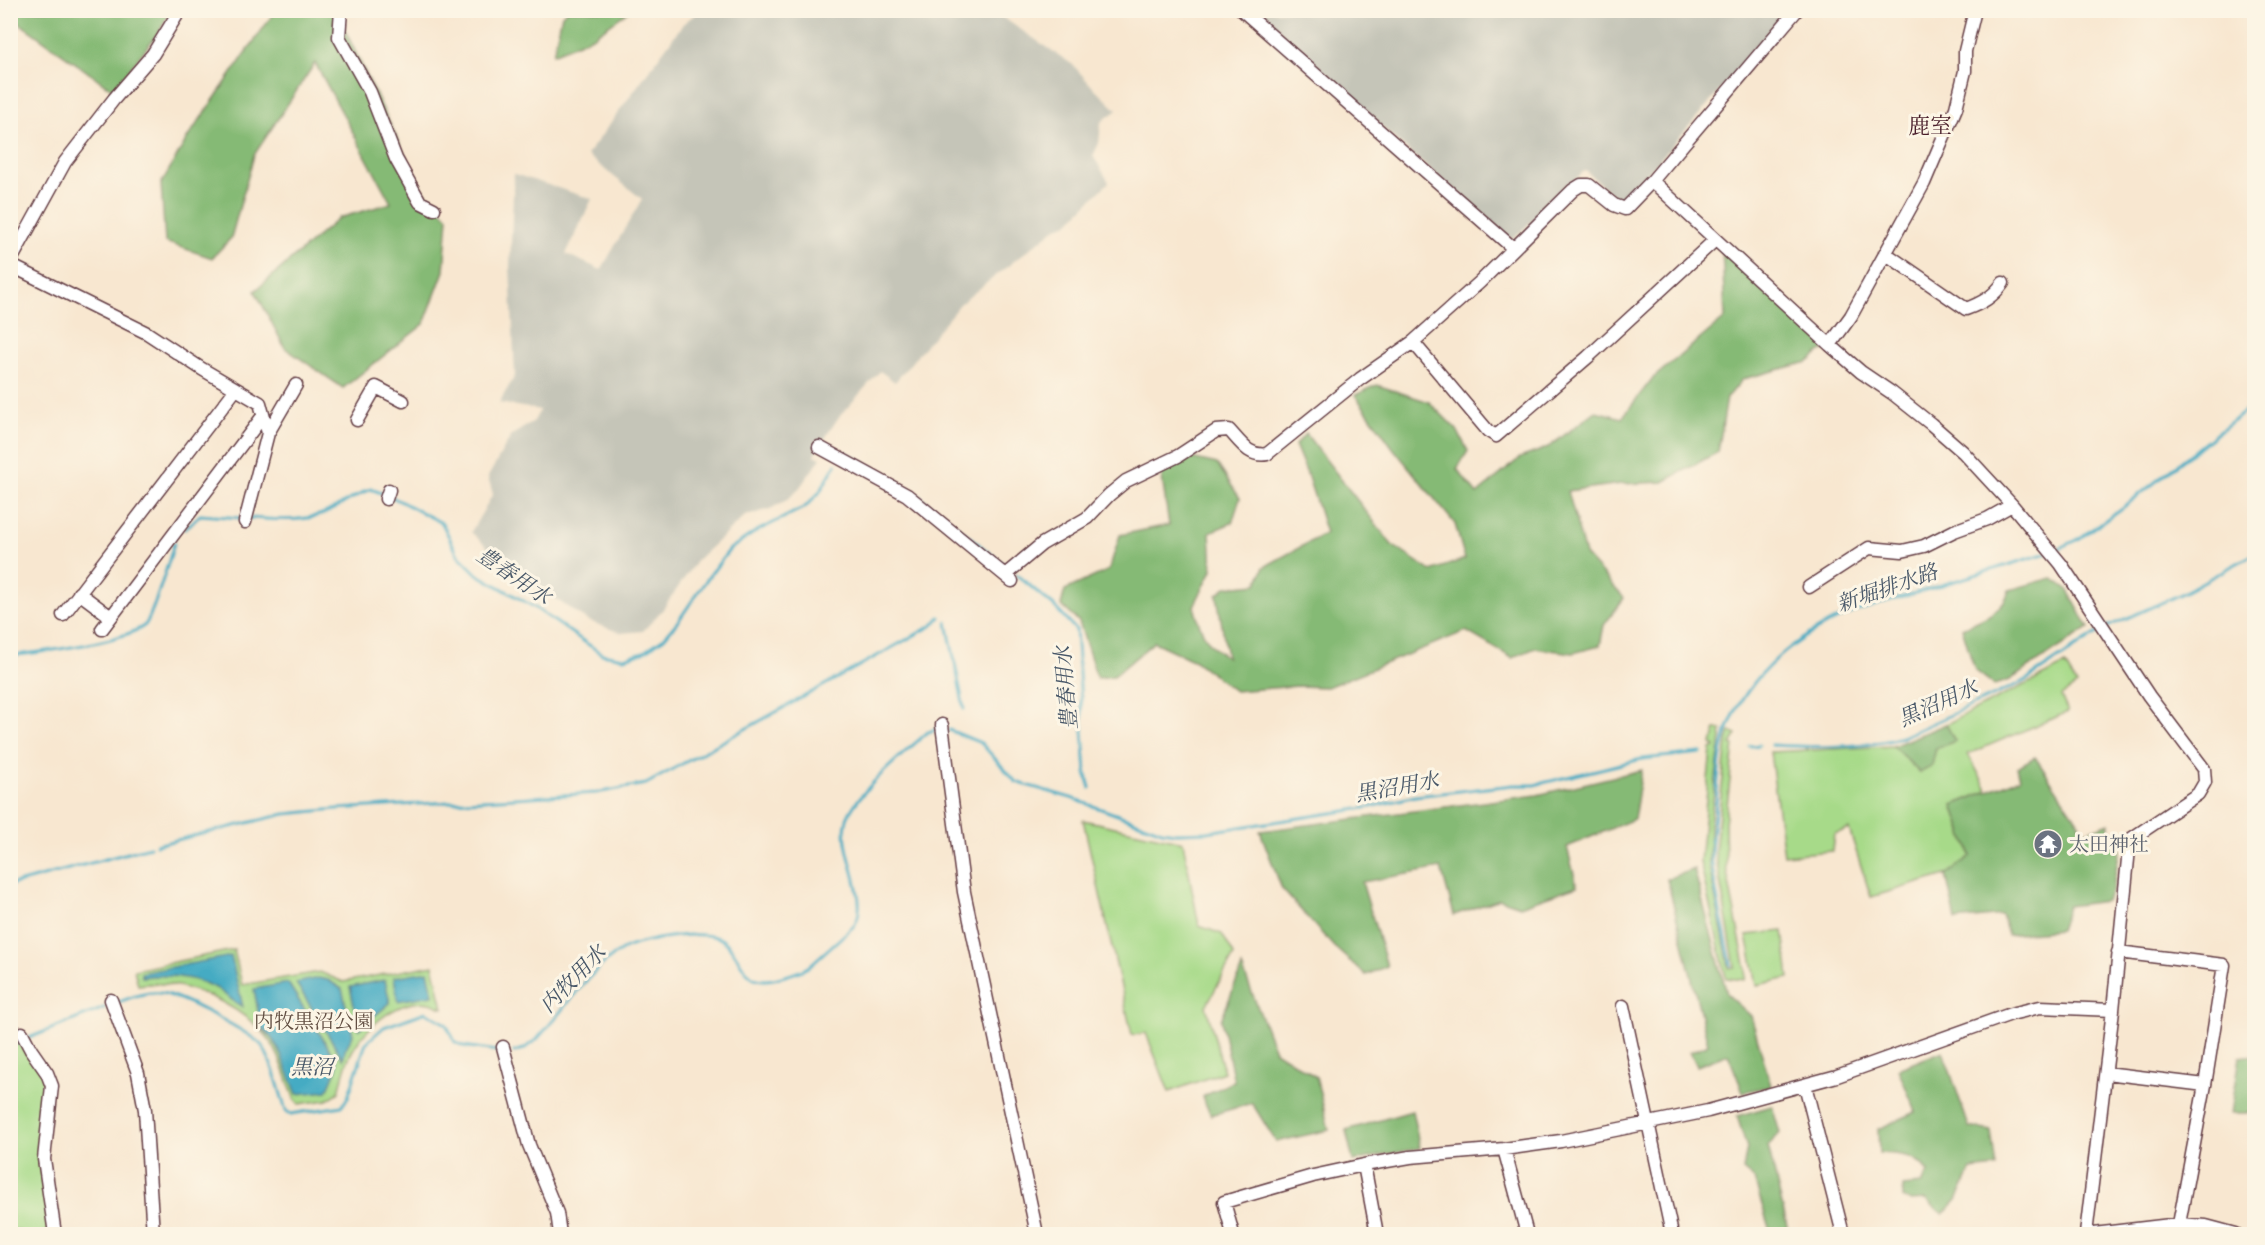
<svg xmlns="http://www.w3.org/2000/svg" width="2265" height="1245" font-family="'Libre Bodoni','Noto Serif JP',serif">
  <rect width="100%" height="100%" fill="#fcf5e5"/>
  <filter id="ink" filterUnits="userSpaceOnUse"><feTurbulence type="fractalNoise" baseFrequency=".0167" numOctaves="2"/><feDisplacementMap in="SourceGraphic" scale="12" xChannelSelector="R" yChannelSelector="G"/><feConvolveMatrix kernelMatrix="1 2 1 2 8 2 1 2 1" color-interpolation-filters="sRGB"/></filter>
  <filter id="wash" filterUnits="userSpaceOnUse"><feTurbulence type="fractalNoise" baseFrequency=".008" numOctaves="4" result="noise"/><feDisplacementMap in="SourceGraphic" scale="24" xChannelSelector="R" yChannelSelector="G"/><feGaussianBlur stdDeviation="1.35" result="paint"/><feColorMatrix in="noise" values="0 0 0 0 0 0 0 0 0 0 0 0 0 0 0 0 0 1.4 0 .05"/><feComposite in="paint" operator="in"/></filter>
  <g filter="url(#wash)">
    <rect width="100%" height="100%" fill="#f8e7d0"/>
    <path fill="#c5c5b8" d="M699,11H993L1073,65L1089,83L1117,110L1101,122L1099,143L1093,156L1109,182L1068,223L1057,227L960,304L895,382L880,371L838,418L814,455L821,458L797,491L785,501L770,509L745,516L697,560L663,609L643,631L621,633L589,621L513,571L471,532L493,494L488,477L511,436L534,421L540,410L499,403L515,376L510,265L514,174L592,199L566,254L601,270L642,199L587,155L683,24Z
      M1249,11H1790L1624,200H1618L1586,171L1583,172L1514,238H1508Z"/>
    <path fill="#a7da89" stroke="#787c5a" stroke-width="1.5" d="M2065,665L2077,685L2061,696L2068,712L1968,754L1988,791L1953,805L1971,857L1946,875L1871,897L1849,829L1834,834L1832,851L1784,855L1770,752L1893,746L1920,773L1936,748L1955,741L1946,724Z
      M1716,729L1722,730L1710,823L1709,866L1729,968L1735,967L1715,852L1727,740L1730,731L1737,734L1731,744L1734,745L1725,823L1726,867L1746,970L1745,980L1726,978L1700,862L1711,749L1715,747L1712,744Z
      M1083,820L1183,842L1199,926L1222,934L1234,955L1206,1006L1224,1072L1169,1092L1146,1033L1132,1035Z
      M1783,931L1789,978L1757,985L1747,935Z
      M234,950L242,985L320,972L343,982L433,965L443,1008C439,1007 434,1004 430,1003C397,997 359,1032 348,1060C344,1070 342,1081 339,1092L327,1100L299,1104L294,1098C286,1077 279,1049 263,1032C233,1002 181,977 138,985L134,970Z
      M20,1039L43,1072L40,1164L52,1234H20L19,1230L11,1231L10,1045Z"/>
    <path fill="#85ba75" stroke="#686c50" stroke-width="1.5" d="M11,10H170V11L159,32L113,90L11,17Z
      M275,11H339L340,20L421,188L448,217L444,271L424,324L343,388L285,348L255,291L339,218L391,203L315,63L254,155L231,238L212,258L165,242L161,184L188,137Z
      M567,11V10L629,11L592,37L553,54L562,15Z
      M1722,246L1830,345L1808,362L1743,379L1727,398L1718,452L1663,482L1621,484L1568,491L1585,555L1624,598L1604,625L1600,646L1573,653L1535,648L1512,658L1466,631L1327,687L1298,686L1235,691L1195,661L1154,642L1114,676L1097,678L1079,622L1061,605L1065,590L1109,570L1120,535L1169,525L1160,464L1191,458L1217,464L1240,498L1232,523L1210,532L1212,570L1194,606C1200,630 1205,644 1227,657L1217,595L1226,587L1257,584L1264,567L1326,533L1307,474L1295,445L1306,434L1392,545L1431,571L1465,559L1455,524L1393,448L1355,395L1377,385L1429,402L1457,430L1468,451L1457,469L1477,494L1520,458L1547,448L1596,411L1622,418L1652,379L1725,318Z
      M2052,578L2067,589L2089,628L2010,680L1994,685L1975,670L1962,628C1981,619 2003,613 2009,590Z
      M1946,724L1955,741L1936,748L1932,765L1920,773L1893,746Z
      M2035,757L2085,832L2109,823L2108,836L2120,848L2112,891L2105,901L2068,906L2060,930L2008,935L2002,915L1956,920L1946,875L1971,856L1953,805L2020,778L2017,767Z
      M1642,770L1634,819L1567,847L1577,886L1520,906L1500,899L1454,915L1441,868L1362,882L1387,966L1366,975L1334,947L1282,889L1260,831L1537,795Z
      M1694,869L1727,994L1751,1016L1771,1086L1743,1092L1728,1054L1697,1066L1690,1052L1708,1044L1667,879Z
      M1242,967L1275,1051L1316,1077L1329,1130L1276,1142L1252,1103L1211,1115L1202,1097L1234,1081L1221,1020Z
      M1943,1051L1969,1127L1991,1131L1996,1167L1971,1170L1957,1200L1943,1214L1926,1200L1911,1201L1903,1198V1186L1922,1184L1928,1172C1917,1154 1899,1154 1879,1153L1878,1129L1916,1112L1898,1069Z
      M2254,1055V1113H2231L2240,1057Z
      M1772,1106L1780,1133L1768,1146L1789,1234H1771L1754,1179L1743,1170L1747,1148L1737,1116Z
      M1412,1111L1420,1148L1353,1161L1346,1130Z"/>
    <path fill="#44abc3" stroke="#476577" stroke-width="1.5" d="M231,956L243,1007C233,1002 225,994 216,988C192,976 168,974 142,977L141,973Z
      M428,971L433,995L398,1001L394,977Z
      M318,978L328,980L342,989L353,1035L345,1050L343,1059L296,983Z
      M385,980L390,1003L359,1029L350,987Z
      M288,983L337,1061V1068L327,1091L297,1094L278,1048L270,1036L261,1028L254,989Z"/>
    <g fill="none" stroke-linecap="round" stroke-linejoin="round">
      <path stroke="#44abc3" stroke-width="3" d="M846,453L894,480
        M917,495L1003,564
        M390,496L442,523L458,555L477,574L534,607L602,654L624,658L644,652L664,638L679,620L707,579L730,549L755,532L805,507L819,493L836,464
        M249,518C274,519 301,523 325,513C341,506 355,495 371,489L384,494
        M185,529L200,515L242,518
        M2056,550L2077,540L2125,506L2254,404
        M1017,575L1054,606L1076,630L1086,773L1090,788
        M947,622L964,709
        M2107,627L2181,594L2254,554
        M10,656C39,652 125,642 145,625C151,619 171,555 174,543
        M949,730L981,743L1016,782L1071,798L1162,831L1176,833L1207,832L1371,807L1415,796L1513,785H1534L1642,759L1701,753
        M1771,745C1809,747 1866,749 1902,737L2023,682L2099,632
        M1750,746L1759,745
        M156,845L285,814L337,809L596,793L646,784L933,625L940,617
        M10,885L150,847
        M1731,965C1725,932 1716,899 1712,866C1709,846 1714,823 1716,803C1718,779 1719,753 1727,731C1748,673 1798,635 1853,612L2047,553
        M119,1002C131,997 147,992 160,993C177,994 252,1033 262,1046C273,1062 280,1093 286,1111L291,1114L342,1106L348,1097L366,1043L384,1027L426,1012L446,1024L455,1042L463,1046L497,1051
        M29,1038L104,1008
        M10,1046L20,1042
        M514,1052L524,1049L537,1039C563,1012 589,969 622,950C640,940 707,927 724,941C745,959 741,988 778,978C788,975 798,973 808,967L854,926C872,899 837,849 847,819C856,793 906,751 928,732L937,729"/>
    </g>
  </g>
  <g filter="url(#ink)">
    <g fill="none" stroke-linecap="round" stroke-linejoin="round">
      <g stroke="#643d44" stroke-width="15">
        <path id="minor" d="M341,10L339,37L370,92L396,159L420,202L434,209
          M1242,10L1513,248
          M1652,181L1830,345L1861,372L1892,393L1931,424L1963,452L2012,505L2061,564L2149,696L2204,769L2205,782L2198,794L2131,839L2129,849L2113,1010L2086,1234
          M1885,253L1966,309C1982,303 1993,297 2003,283
          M10,262L65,162L114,99L153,54L180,10
          M10,265L147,333L202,369L260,403L268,433L245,522
          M1413,342L1488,431L1496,436L1588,357L1715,240
          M1830,345L1851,316L1924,183L1956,108L1965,71V51L1975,10
          M357,420L376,387L403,401
          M268,433L296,385
          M819,447L907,495L1012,581
          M386,499L389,490
          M1005,575L1042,544L1087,518L1109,495L1126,481L1178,456L1216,431L1229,430C1241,443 1249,457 1267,454L1360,379L1413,342L1480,282L1573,190L1581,185H1589L1614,205L1625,209L1652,181L1797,10
          M1809,587L1869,548L1902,551L1924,546L1954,531L1987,519L2012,505
          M79,593L111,617
          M63,615L236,389
          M102,629L263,416
          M942,725L964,892L1037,1234
          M2118,952L2224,965L2205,1085L2179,1224
          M111,1000L138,1073L145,1110L153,1234
          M1623,1006L1672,1234
          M22,1033L31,1050L47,1073L52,1086L44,1159L55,1234
          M503,1047L529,1145L557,1213L560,1234
          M2106,1073L2205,1085
          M1805,1085L1843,1234
          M1504,1149L1527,1234
          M1364,1165L1377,1234
          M1233,1234L1224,1202L1313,1176L1364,1165L1410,1157L1504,1149L1561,1141L1708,1111L1837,1076L2011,1014L2040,1007L2113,1010
          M2094,1234L2179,1224L2206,1226L2236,1234"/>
      </g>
      <use href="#minor" stroke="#fff" stroke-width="12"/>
    </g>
  </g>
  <defs>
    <g id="temple-disc" transform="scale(1.5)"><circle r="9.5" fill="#6b7280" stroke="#fcf5e5"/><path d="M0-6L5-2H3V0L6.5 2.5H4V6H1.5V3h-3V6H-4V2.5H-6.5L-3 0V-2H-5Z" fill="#fff"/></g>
  </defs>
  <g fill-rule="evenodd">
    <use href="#temple-disc" x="2048" y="844"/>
  </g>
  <g text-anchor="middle" stroke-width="6" stroke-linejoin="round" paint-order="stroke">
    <g font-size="20" fill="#5b616d" stroke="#fcf5e5" text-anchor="start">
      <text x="2069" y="851">太田神社</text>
    </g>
    <g font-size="20" fill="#614e42" stroke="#fcf5e5">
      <text x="314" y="1028">内牧黒沼公園</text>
    </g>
    <g font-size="21" font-style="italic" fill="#485768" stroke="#fcf5e5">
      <text transform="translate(514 576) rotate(34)" y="7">豊春用水</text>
      <text transform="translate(1887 588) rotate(-19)" y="7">新堀排水路</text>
      <text transform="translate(1066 688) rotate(-95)" y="7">豊春用水</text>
      <text transform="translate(1938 703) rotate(-24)" y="7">黒沼用水</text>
      <text transform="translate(1397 787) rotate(-10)" y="7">黒沼用水</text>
      <text transform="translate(573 979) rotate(-46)" y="7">内牧用水</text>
      <text x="312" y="1074">黒沼</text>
    </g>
    <g font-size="22" fill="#4a1f2b" stroke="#fcf5e5">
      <text x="1930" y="133">鹿室</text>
    </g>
  </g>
  <rect width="2265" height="1245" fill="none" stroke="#fcf5e5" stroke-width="36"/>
</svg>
